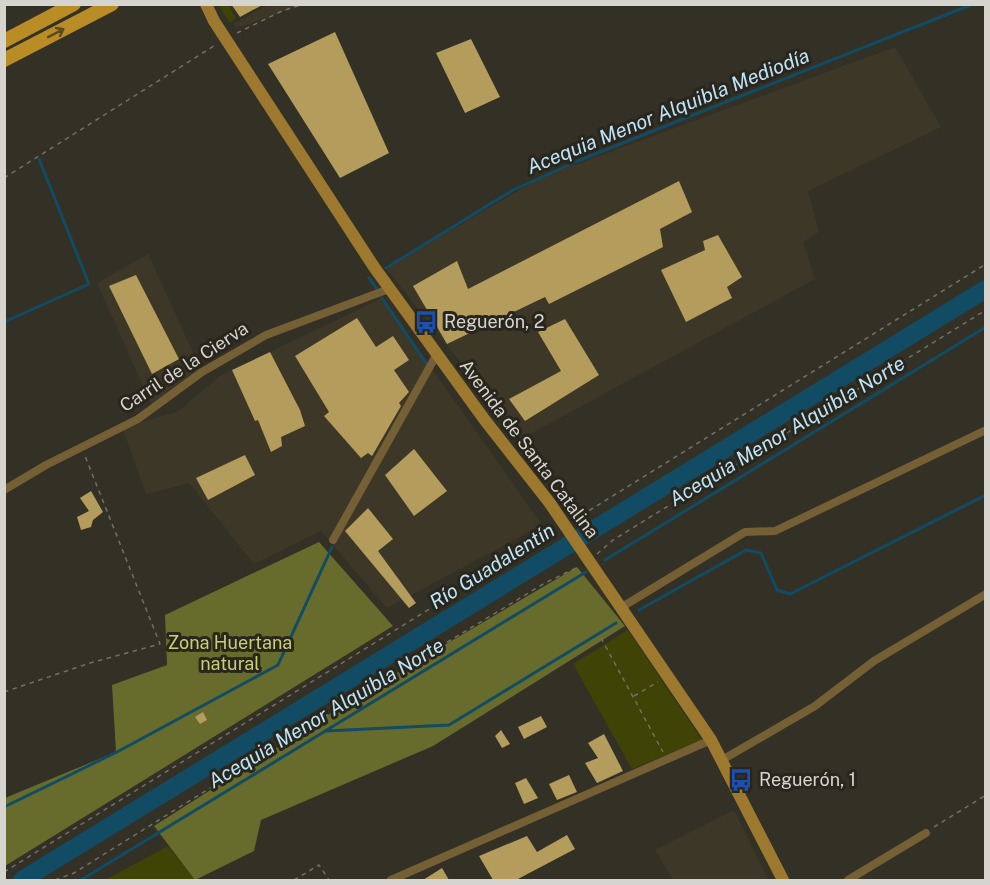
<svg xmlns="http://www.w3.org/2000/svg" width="990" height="885" font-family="'Public Sans',sans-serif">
  <rect width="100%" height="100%" fill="#333026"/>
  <path fill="#3d3727" d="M268,5H301L237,28L233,24Z
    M895,47L941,127L808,191L819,232L803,242L815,279L521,439L386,268L542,177Z
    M148,254L202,372L153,408L97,283Z
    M382,298L542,525L387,608L321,531L254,564L189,483L146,494L122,427L177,412L220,376Z
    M734,810L768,880H673L655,850Z"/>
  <path fill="#3f4305" d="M218,5H228L236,18L230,23Z
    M628,630L702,740L632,769L573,664Z
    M168,846L195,880H105Z"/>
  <path fill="#676c2c" d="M319,542L393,626L5,866V798L116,752L112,685L167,665L165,615Z
    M577,567L625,626L433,746L261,820L254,851L195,880L154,826L361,694Z"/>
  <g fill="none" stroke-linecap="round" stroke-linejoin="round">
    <path stroke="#114c64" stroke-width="3" d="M386,268L513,190L580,160L973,4
      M369,278L377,289
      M382,298L428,366
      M4,322L89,284L39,159
      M605,560L986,327
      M639,610L746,550L761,553L777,590L790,594L986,495
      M326,731L449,725L616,623
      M4,807L117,752L278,665L332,547
      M81,880L586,572"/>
    <path stroke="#114c64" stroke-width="18" d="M22,880L986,289"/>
  </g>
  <path fill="#b39c5c" d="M231,4H264L240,17Z
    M335,32L389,153L340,178L268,64Z
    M471,39L500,97L465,113L436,53Z
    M679,181L692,212L660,229L663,247L549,304L545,297L447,344L413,286L457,261L468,289Z
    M718,235L742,277L727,287L732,298L686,322L661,270L705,250L703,241Z
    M136,275L179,359L152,374L109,286Z
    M357,318L376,347L393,336L409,360L394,370L409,392L399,403L401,406L372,456L368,453L361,458L324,416L329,412L295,356Z
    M565,319L599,375L525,421L509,399L561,371L538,332Z
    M270,352L300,410L305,426L281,437L282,446L271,452L258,420L255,421L232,370Z
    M414,449L447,491L414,516L385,475Z
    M245,455L255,475L208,500L196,478Z
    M91,491L103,512L93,520L91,527L81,530L77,517L89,511L80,498Z
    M368,508L393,539L378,551L416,603L409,608L345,531Z
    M203,712L207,720L200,724L195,717Z
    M541,716L547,727L524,739L518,727Z
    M501,730L510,744L502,748L495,736Z
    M604,734L623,771L597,783L585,763L598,758L588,743Z
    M569,775L577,792L557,800L549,784Z
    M526,778L538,798L524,804L515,783Z
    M567,835L575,849L516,880H493L479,856L527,836L537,852Z
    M442,868L449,880H423Z"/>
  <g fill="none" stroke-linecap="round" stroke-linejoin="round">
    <path stroke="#726f67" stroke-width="1.5" stroke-dasharray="4.5 4.5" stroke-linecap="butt" d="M237,33L282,11L304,4
      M4,178L217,44
      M574,520L986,264
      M597,554L613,540L986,310
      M601,638L663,752
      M4,692L90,663L160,644L85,456
      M634,696L658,682
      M934,827L986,795
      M4,872L554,532
      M55,880L74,873L327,715L545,583L578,567
      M277,880H278
      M294,880L319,865L329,880"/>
    <path stroke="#755f34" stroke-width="8" d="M4,490L46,465L138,419L202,372L266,335L389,289
      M333,540L437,354
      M622,607L745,532L775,531L986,430
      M722,760L815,706L874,661L986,594
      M391,880L711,740
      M848,880L926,833"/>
    <path stroke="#9c792f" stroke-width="12" d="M206,4L214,21L374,267L484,419L549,502L711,740L783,880"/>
    <path stroke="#b98c25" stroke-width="14" d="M4,41L74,4
      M4,60L112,4"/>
  </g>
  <defs><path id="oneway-shaft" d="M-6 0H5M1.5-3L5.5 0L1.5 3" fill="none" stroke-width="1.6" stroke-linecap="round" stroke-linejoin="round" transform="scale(1.5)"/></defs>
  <use stroke="#5b4a20" href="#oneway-shaft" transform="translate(56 33) rotate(-27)"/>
  <defs>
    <g id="bus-bare" transform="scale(1.8)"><path d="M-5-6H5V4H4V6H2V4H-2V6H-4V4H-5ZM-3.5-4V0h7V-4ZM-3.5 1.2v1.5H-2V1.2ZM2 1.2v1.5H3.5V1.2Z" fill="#1a4fb4" stroke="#29261d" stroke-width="2.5" paint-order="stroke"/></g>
  </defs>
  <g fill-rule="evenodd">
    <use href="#bus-bare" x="426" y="322"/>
    <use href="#bus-bare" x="741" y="780"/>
  </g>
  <g text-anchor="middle" stroke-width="6" stroke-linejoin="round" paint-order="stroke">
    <g font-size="18" fill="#d6d4ce" stroke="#29261d" text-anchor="start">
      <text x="444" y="328">Reguerón, 2</text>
      <text x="759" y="786">Reguerón, 1</text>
    </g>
    <g font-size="18" fill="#d6d4ce" stroke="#29261d">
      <text transform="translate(184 367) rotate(-33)" y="6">Carril de la Cierva</text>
      <text transform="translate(529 449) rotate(53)" y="6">Avenida de Santa Catalina</text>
    </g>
    <g font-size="18" fill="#c7d073" stroke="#29261d">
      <text x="230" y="649">Zona Huertana<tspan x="230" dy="21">natural</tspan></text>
    </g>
    <g font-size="20" font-style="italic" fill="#bee4f7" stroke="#29261d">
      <text transform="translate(668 111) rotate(-22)" y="7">Acequia Menor Alquibla Mediodía</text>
      <text transform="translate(787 431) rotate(-31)" y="7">Acequia Menor Alquibla Norte</text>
      <text transform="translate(492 566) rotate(-32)" y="7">Río Guadalentín</text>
      <text transform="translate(326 713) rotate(-31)" y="7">Acequia Menor Alquibla Norte</text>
    </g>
  </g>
  <rect width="990" height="885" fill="none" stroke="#d6d4ce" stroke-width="12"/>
</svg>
